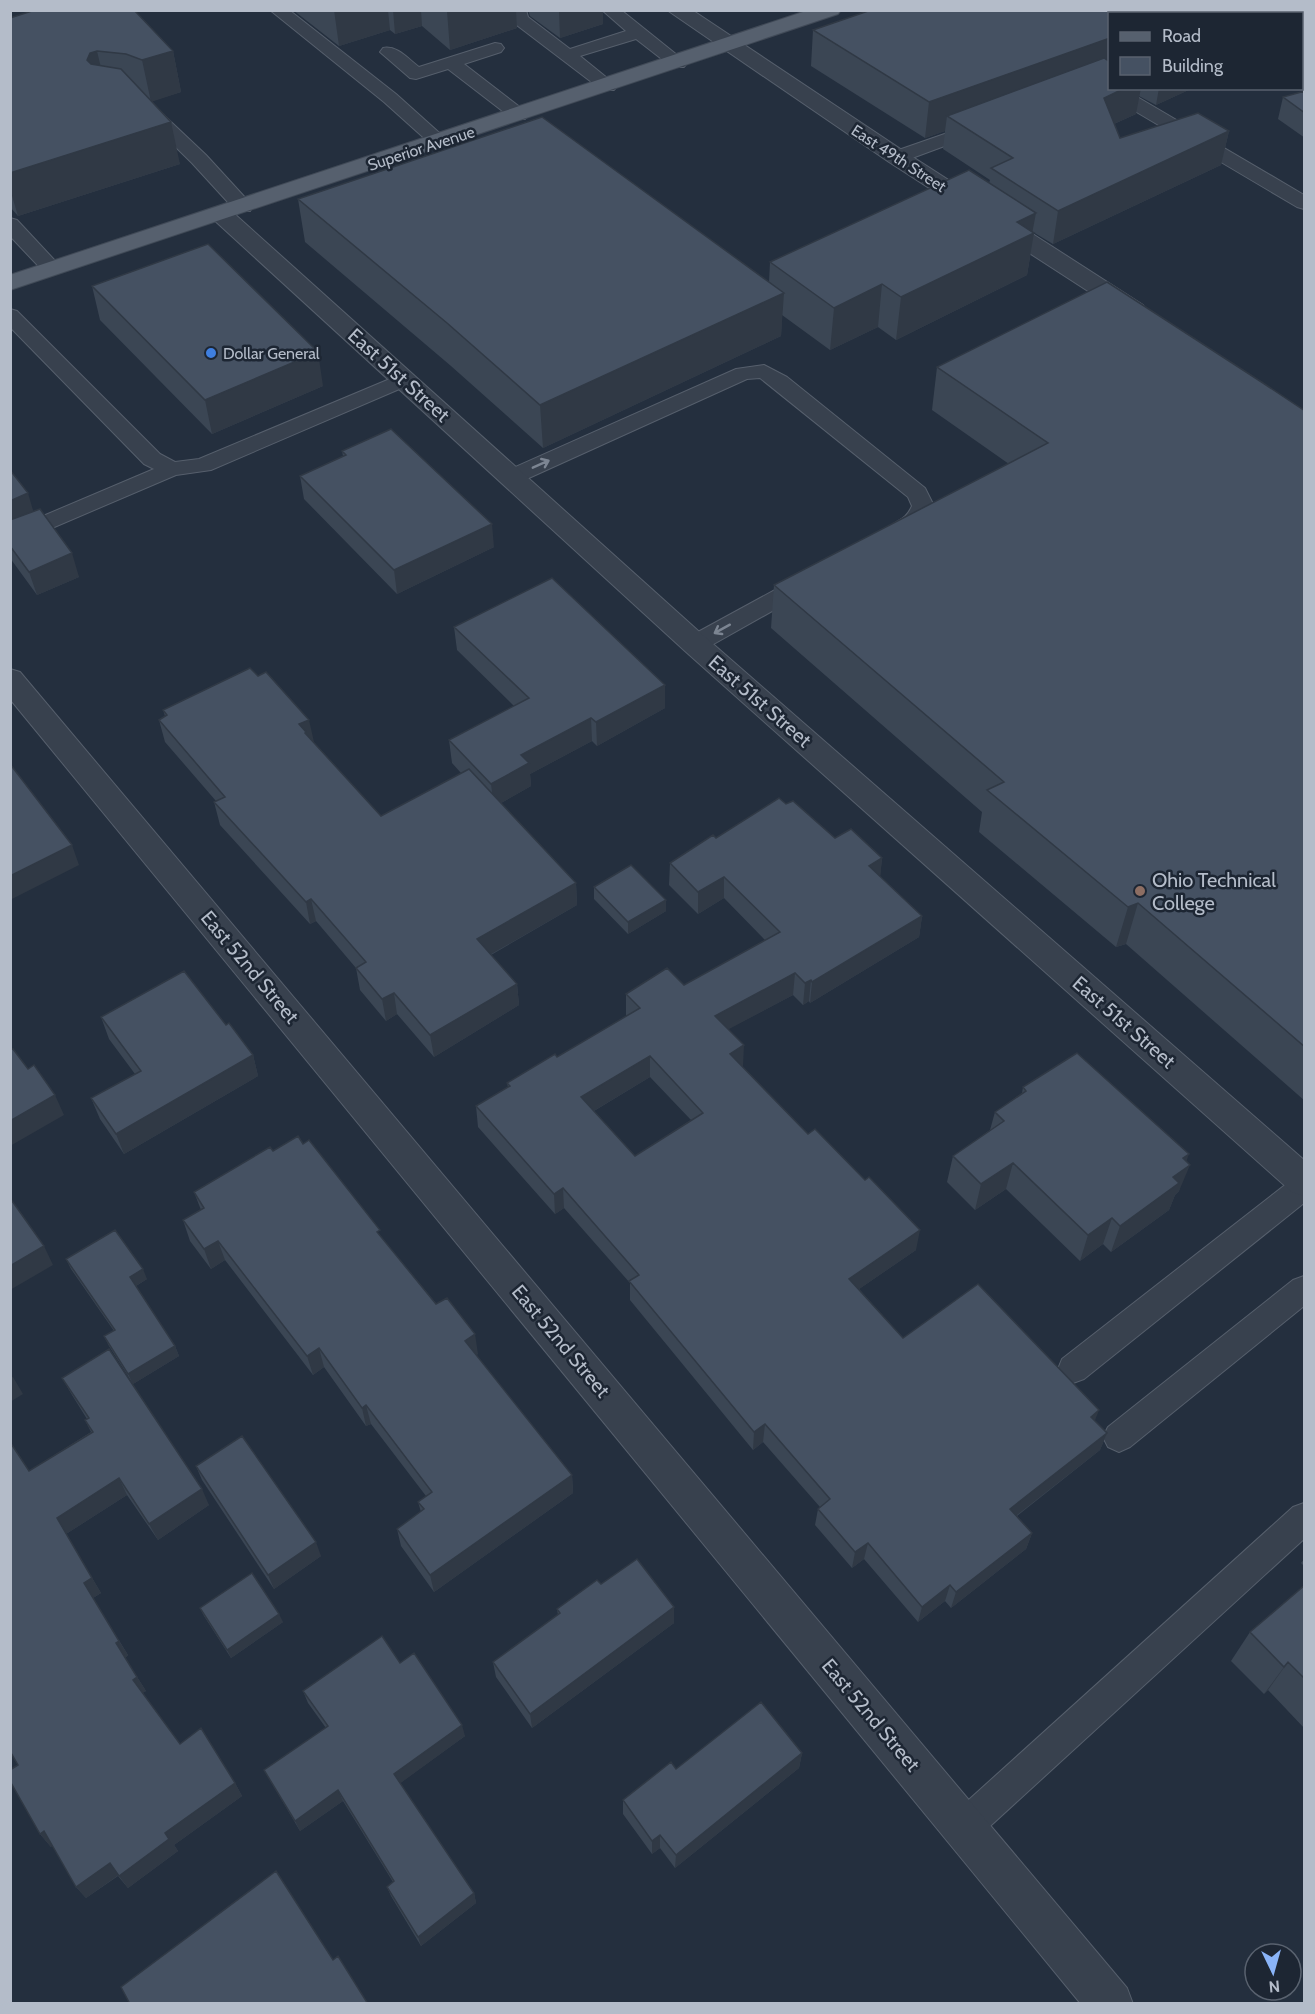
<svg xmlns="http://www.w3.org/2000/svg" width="1315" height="2014" font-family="Cabin,sans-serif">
  <rect width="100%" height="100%" fill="#242f3e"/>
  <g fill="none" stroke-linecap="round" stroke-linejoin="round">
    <g stroke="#565f6c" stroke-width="2">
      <path id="lane" d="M270,10H289L396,94L445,138L448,142L445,146H433L384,102Z
        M509,10H526L528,17L570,49L626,31L602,10H621L687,63L684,67H672L636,39L580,56L617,86L614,90H602L514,23Z
        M495,43L501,44L504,48L501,52L464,64L525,111L528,115L525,119H513L448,69L416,79L410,78L380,52L383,48C397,45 408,59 419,67Z
        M1107,82H1110V88H1122L1304,195V209L1297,207L1101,91L1098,87L1101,83Z
        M147,104L153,105L206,155L250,203L252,207L250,211H236L192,163L141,113L138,109L141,105Z
        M979,122L985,123L988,127L985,131L904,161H890L888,157L890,153Z
        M10,218L17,220L59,265L62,269L59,273H45L10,236Z
        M10,309L17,311L160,454L175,462L199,459L397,376L404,374L411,376L414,380L411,384L211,470L176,475L10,546V530L154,469L144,464L10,327Z
        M764,365L787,377L925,488L934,506C926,525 911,545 888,538L885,533C893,519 904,524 912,506L908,497L760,378L747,379L520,482L512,484L504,482L501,477L504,472L736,369Z
        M805,575L813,578L816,583L813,588L703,650L695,652L687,650L683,644L687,638L797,578Z
        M1304,1175V1203L1084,1379L1073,1383L1062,1379L1058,1369L1062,1359L1294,1178Z
        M1304,1276V1306L1130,1447L1119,1452L1108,1447L1103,1437L1108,1427L1293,1280Z
        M1304,1503V1539L976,1839L964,1845L952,1839L946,1827L952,1815L1293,1507Z"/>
    </g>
    <g stroke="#565f6c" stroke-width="2">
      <path id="street" d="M667,10H692L905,152L1143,305L1146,310L1143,315L1134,317L1125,315L889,162Z
        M1302,21H1304V34H1302Z
        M221,207L229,209L705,637L1304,1160V1196L1292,1192L685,651L213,219L209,214L213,209Z
        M10,669L20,672L1127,1988L1133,2004H1081L10,699Z"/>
    </g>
    <g stroke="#414a57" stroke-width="2">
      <path id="primary" d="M809,10H841L838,14L10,290V275Z"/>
    </g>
    <use href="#lane" fill="#38414e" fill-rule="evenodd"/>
    <use href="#street" fill="#38414e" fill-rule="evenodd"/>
    <use href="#primary" fill="#56606e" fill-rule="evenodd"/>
  </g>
  <path fill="#3b4654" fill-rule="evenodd" d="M293,10H516L517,28L450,50L422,26L395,34L390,30L339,46Z
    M528,10H603V24L560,38L530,16Z
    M1110,14V88H1193L1156,105L1139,96L1136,114L1114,124L1120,138L1229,131L1221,165L1053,244L1033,232L1034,233L1027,275L896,340L878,327L830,350L782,315L781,336L543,448L451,366L305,242L298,199L769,282L770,262L989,183L990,180L943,149L945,131L925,138L811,66L813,30Z
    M10,18L173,51L181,92L152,101L180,164L18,216L10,207Z
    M1305,91V138L1278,119L1283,97Z
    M92,286L323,386L212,434L100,320Z
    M937,367L1305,411V1101L1126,944L1116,947L979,832L982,812L771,628L774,585L1009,464L932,410Z
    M342,451L494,547L397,594L304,499L300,476L343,456Z
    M10,470L33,511L79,577L37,595L10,558Z
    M454,627L665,685V708L597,746L592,741L530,774L531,786L501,803L576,883L577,905L491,955L517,984L519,1005L434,1057L397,1014L386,1021L360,990L356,968L316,921L310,924L220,825L214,802L216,801L165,742L159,720L165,716L163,710L313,743L381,816L461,773L452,763L449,740L514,706L457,650Z
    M786,804L835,838L882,858L880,876L922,916L919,937L810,1003L809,1001L803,1005L793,995L728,1029L743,1066H742L916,1250L859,1289L903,1338L1095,1421L1107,1433L1100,1450L1017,1516L1032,1533L1026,1549L951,1608L945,1601L918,1622L864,1559L852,1568L815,1525L818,1509L820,1507L763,1442L753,1450L630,1300V1283L564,1208L555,1214L478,1127L476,1106L508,1087L507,1083L557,1057L627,1016L626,1015V994L684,985L765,940L724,898L698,914L669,885L670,863L716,838ZM650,1077L691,1120L635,1156L594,1111Z
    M594,887L666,900V911L628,934L594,899Z
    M101,1017L226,1025L253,1055L258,1076L124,1154L100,1119L91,1098L135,1074L109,1039Z
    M1023,1087L1186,1162L1179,1191L1175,1195L1169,1210L1111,1252L1103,1244L1080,1261L1006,1189L975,1210L947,1182L953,1156L990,1130L995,1112L1022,1093Z
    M273,1151L382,1238L478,1354L476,1355L572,1475L573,1493L434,1592L401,1546L397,1529L421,1512L418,1502L426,1496L371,1424L366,1426L324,1367L313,1375L225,1260L211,1269L190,1241L183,1220L201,1210L194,1192Z
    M66,1259L147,1279L136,1286L175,1346L179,1356L133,1384L109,1346L104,1336L114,1331L71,1269Z
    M62,1378L209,1505L158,1540L127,1495L66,1534L101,1593L93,1598L128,1655L125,1658L146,1691L142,1693L180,1744L235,1783L242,1796L174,1845L178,1851L128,1888L118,1876L86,1898L76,1887L52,1845L51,1847L40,1834L18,1765L29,1471L91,1432L85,1420L87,1419L72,1395Z
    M196,1466L321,1556L274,1589L202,1480Z
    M1305,1558V1567L1301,1563Z
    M1305,1585V1729L1268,1690L1264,1694L1231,1661L1250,1632Z
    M200,1608L283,1622L231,1658L204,1616Z
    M557,1609L674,1623L532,1728L496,1677L493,1662L558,1615Z
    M400,1663L465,1736L400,1783L474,1893L476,1903L421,1946L391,1896L387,1887L393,1882L343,1801L300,1831L264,1770L326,1728L308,1703L303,1691Z
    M802,1753L799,1768L675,1868L660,1848L652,1854L623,1814V1800L676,1769Z"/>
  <path fill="#303945" d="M334,10H388L390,30L339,46Z
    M393,10H421L422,26L395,34Z
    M449,10H516L517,28L450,50L447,11Z
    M559,10H603V24L560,38Z
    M1296,10H1300L1299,14H1290Z
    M1110,38L1109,72L947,116L945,131L925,138L929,102Z
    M97,51L107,93L87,60L90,53Z
    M173,51L181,92L151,102L142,60Z
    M1125,88H1141L1136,114L1098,131L1104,98Z
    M1159,88H1193L1156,105Z
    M171,122L180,164L18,216L10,189V173Z
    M1229,131L1221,165L1053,244L1058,211Z
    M1036,213L1032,234L1034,233L1027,275L896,340L901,297L1017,222Z
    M882,284L878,327L830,350L834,308Z
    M784,293L781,336L543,448L540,405Z
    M318,352L323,386L212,434L205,400Z
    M28,493L35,517L10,527V501Z
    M492,524L494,547L397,594L394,570Z
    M72,553L79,577L37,595L29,572Z
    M665,685V708L597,746L596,722Z
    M591,718L592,741L530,774L531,786L494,807L491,784L521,755Z
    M309,720L314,742L309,745L299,724Z
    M72,845L79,865L10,900V876Z
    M882,858L880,880L869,866Z
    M724,877V898L698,914V892Z
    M576,883L577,905L479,961L477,939Z
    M311,899L316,921L310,924L306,902Z
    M666,900V911L628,934V922Z
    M1138,903L1126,944L1116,947L1128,907Z
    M922,916L919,937L810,1003L812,982Z
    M795,973L793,995L714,1037L715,1016Z
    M811,980L809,1001L803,1005L805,983Z
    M517,984L519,1005L434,1057L430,1035Z
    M394,993L397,1014L386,1021L382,999Z
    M744,1045L743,1066L729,1075L730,1054Z
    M253,1055L258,1076L124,1154L116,1134Z
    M650,1056V1077L582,1118L581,1097Z
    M55,1095L64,1115L10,1146V1121Z
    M1189,1154L1183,1170L1190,1165L1179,1191L1175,1195L1169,1210L1111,1252L1120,1226L1173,1177L1183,1158Z
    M1013,1163L1006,1189L975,1210L981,1184Z
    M563,1188L564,1208L555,1214L554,1194Z
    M1112,1218L1103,1244L1080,1261L1088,1235Z
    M920,1230L916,1250L846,1298L849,1279Z
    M218,1241L225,1260L211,1269L204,1249Z
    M44,1246L53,1265L10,1290V1266Z
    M143,1269L147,1279L134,1287L130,1277Z
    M475,1334L478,1354L468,1360L465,1341Z
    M175,1346L179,1356L133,1384L128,1374Z
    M319,1348L324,1367L313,1375L307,1356Z
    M13,1377L23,1394L10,1402V1378Z
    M366,1405L371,1424L366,1426L362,1408Z
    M1099,1410L1092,1428L1091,1417Z
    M765,1424L763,1442L753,1450L754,1432Z
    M1107,1433L1100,1450L1004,1525L1010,1509Z
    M572,1475L573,1493L434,1592L430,1575Z
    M119,1478L127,1495L66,1534L101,1593L93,1598L84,1583L57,1518Z
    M202,1489L209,1505L158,1540L149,1524Z
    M1032,1533L1026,1549L951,1608L956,1592Z
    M316,1542L321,1556L274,1589L268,1575Z
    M868,1543L864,1559L852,1568L855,1552Z
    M950,1585L945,1601L918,1622L922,1607Z
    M674,1607V1623L532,1728L530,1714Z
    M279,1614L283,1622L231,1658L227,1650Z
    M119,1641L128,1655L125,1658L116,1643Z
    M1288,1662L1268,1690L1264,1694L1284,1667Z
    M137,1677L146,1691L141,1694L133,1680Z
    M462,1725L465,1736L398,1785L394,1774Z
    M802,1753L799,1768L675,1868L676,1855Z
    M235,1783L242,1796L174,1845L178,1851L128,1888L119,1876L165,1833Z
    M338,1790L343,1801L300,1831L295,1821Z
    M44,1831L55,1843L51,1847L40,1834Z
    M660,1835V1848L652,1854V1841Z
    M110,1863L120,1874L86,1898L76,1887Z
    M474,1893L476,1903L421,1946L418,1937Z"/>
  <path fill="#455162" stroke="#303945" stroke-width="1.5" fill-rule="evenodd" d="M35,10H134L173,51L142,60L126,54L97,51L90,53L87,60L91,64L121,69L171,122L10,173V18Z
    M871,10H1296L1290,14H1110V38L929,102L813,30Z
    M1104,58L1110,62V88H1125L1104,98L1120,138L1198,113L1229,131L1058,211L991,168L1013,158L947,116Z
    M1305,91V113L1283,97Z
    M542,117L784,293L540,405L447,323L298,199Z
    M969,170L1036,213L1017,222L1034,233L901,297L882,284L834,308L770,262Z
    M208,244L318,352L205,400L92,286Z
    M1107,282L1263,383L1305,411V1047L1138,903L1128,907L987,790L1004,782L774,585L1048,443L937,367Z
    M391,429L492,524L394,570L300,476L346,455L342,451Z
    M10,470L28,493L10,501Z
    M40,509L72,553L29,572L10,546V520Z
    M552,578L665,685L596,722L591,718L521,755L529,763L491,784L449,740L529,698L454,627Z
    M250,668L258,676L266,672L309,720L299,724L306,732L305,733L381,816L469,769L576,883L477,939L517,984L430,1035L394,993L382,999L356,968L366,962L311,899L306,902L214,802L225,797L159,720L167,715L163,710Z
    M10,764L72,845L10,876Z
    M779,798L786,804L793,801L835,838L851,829L882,858L869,866L922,916L812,982L811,980L805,983L795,973L715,1016L744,1045L730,1054L808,1134L815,1129L865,1180L869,1177L920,1230L849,1279L903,1338L978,1284L1099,1410L1091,1417L1107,1433L1010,1509L1032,1533L956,1592L950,1585L922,1607L868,1543L855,1552L818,1509L830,1499L765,1424L754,1432L629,1281L639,1275L563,1188L554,1194L476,1106L510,1086L507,1083L555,1054L557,1057L640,1008L626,994L667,968L684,985L780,932L724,877L698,892L670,863L713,835L716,838ZM650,1056L703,1113L635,1156L581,1097Z
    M631,865L666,900L628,922L594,887Z
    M184,971L226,1025L229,1023L253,1055L116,1134L91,1098L141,1071L101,1017Z
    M13,1049L28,1069L34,1065L55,1095L10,1121V1050Z
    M1077,1053L1189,1154L1183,1158L1190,1165L1173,1177L1179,1183L1120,1226L1112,1218L1088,1235L1013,1163L981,1184L953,1156L1004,1121L995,1112L1026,1091L1023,1087Z
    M298,1136L303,1144L309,1140L380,1230L377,1232L436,1304L447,1298L475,1334L465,1341L572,1475L430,1575L397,1529L424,1509L418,1502L432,1492L366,1405L362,1408L319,1348L307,1356L218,1241L204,1249L183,1220L204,1208L194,1192L270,1147L273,1151Z
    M10,1198L22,1215L44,1246L10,1266Z
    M115,1230L143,1269L130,1277L175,1346L128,1374L104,1336L115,1330L66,1259Z
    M109,1349L202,1489L149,1524L119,1478L57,1518L92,1578L84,1583L119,1641L116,1643L137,1677L133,1680L180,1744L201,1728L235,1783L165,1833L169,1839L119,1876L110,1863L76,1887L44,1831L40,1834L10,1781V1770L18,1765L10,1751V1442L29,1471L93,1432L85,1420L89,1418L62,1378Z
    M242,1436L316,1542L268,1575L196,1466Z
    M637,1559L674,1607L530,1714L493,1662L560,1613L557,1609L597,1580L601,1584Z
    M252,1573L279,1614L227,1650L200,1608Z
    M1305,1585V1679L1288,1662L1284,1667L1250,1632Z
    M382,1636L400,1663L414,1653L462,1725L394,1774L474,1893L418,1937L387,1887L394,1881L338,1790L295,1821L264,1770L328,1726L303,1691Z
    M761,1702L802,1753L676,1855L660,1835L652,1841L623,1800L671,1762L676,1769Z
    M276,1871L333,1960L338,1956L368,2004H130L121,1987Z"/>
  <defs><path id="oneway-shaft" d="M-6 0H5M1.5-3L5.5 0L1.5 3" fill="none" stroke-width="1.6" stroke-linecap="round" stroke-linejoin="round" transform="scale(1.5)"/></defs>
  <g stroke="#7c8592">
    <use href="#oneway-shaft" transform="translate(541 464) rotate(-24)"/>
    <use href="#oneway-shaft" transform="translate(722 629) rotate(151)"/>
  </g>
  <circle fill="#3f7fe0" stroke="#1d2633" stroke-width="2" cx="211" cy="353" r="6"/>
  <circle fill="#8d6e63" stroke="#1d2633" stroke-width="2" cx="1140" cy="891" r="6"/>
  <g text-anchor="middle" stroke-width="5" stroke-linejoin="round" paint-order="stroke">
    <g font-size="16" fill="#b4bcc9" stroke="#1d2633">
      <text transform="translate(421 148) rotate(-18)" y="6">Superior Avenue</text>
      <text transform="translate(899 158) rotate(33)" y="6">East 49th Street</text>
    </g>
    <g font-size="16" fill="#b4bcc9" stroke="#1d2633" text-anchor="start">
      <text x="223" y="359">Dollar General</text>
    </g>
    <g font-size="20" fill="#b4bcc9" stroke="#1d2633">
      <text transform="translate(399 375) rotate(42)" y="7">East 51st Street</text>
      <text transform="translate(760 701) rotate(41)" y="7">East 51st Street</text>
      <text transform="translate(250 967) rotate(50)" y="7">East 52nd Street</text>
      <text transform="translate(1124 1022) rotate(41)" y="7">East 51st Street</text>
      <text transform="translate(561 1341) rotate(50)" y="7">East 52nd Street</text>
      <text transform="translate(871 1715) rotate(50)" y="7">East 52nd Street</text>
    </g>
    <g font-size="20" fill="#b4bcc9" stroke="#1d2633" text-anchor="start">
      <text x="1152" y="887">Ohio Technical<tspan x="1152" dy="23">College</tspan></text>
    </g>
  </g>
  <rect width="1315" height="2014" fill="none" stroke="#b4bcc9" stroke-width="24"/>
  <rect x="1108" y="12" width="195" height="78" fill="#1d2633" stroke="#59626f" stroke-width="1.5"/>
  <rect x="1120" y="32" width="30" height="9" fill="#56606e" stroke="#59626f" stroke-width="1.5"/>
  <text x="1162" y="42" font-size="18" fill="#b4bcc9">Road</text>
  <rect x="1120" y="57" width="30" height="18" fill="#455162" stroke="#59626f" stroke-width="1.5"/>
  <text x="1162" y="72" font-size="18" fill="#b4bcc9">Building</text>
  <g transform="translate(1273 1972) rotate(175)"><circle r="28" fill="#1d2633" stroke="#59626f" stroke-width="1.5"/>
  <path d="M0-4.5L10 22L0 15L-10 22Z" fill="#8ab4f8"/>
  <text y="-9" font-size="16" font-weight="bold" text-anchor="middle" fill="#b4bcc9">N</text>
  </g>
</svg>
